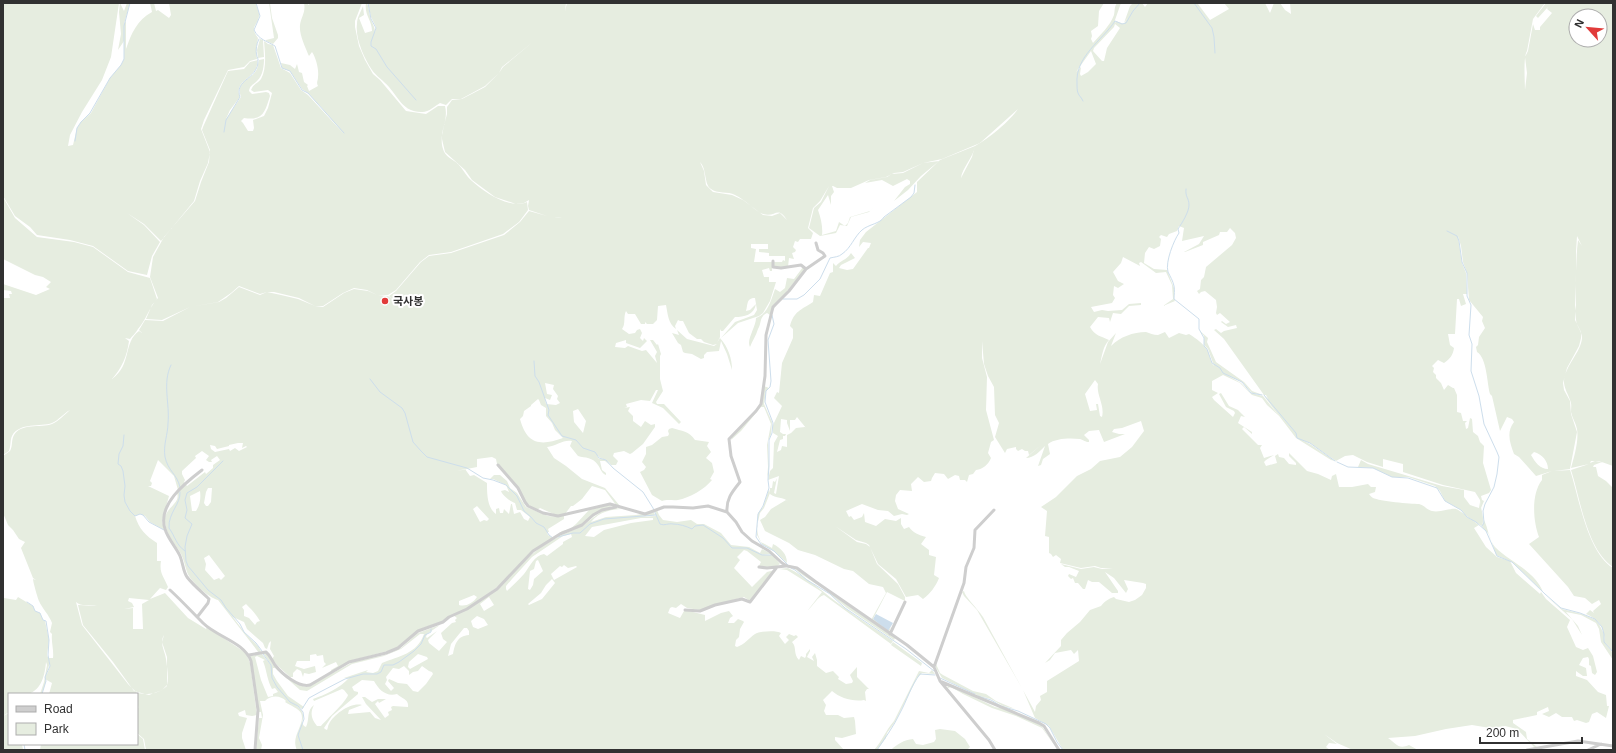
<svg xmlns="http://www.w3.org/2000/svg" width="1616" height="753" font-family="Helvetica,'Noto Sans KR',sans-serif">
  <rect width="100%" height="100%" fill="#fff"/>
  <path fill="#e6ede0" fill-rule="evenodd" d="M3,3H119L111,57L102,80L82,112L70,135L68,146L73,145L77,128L81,122L91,113L110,78L121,65L124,59V41L118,50L121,34L119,12L120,3L124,11L127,3H130L124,24L126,21V49C131,34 137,20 152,12L150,3H154L156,11L158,10L169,18L171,15L169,3H256C256,7 260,12 259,16C258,26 249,26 258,38L256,50L257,59L250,61L244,67L228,70L204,120L201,129L210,152L208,163L200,181L194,201L161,241L144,224L127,213L144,225L160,242L152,256L147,275L128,271L93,246L70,240L37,235L30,227L15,216L3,196Z
    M269,3H270L272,18L278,35V38L273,44L266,41V40L274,38Z
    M304,3H308V5L311,3H362L355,21V27L359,46L365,60L373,74L380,80L406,111L426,114L438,106H445C449,121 438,134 443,149C445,157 453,159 458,164C463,169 466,176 472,181C484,192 510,210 527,202L528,210L519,222L503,234L451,252L429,255L420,262L396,290L388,295H378L388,296L392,299L389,296L396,291L421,262L429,256L451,253L504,235L520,222L529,211L547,216L562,218L547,216L529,210L528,206L529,200L524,203L516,204L495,197L472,180L465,170L445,152L442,139V133L447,114V107L452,100L462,99L485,87L499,73L503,67L534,41L502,67L499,73L485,86L461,99H452L446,105L440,103C435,106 428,113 421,112C403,111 400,100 389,87C384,81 376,76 372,70C364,58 355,38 357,24C357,17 361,12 363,6L364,15L359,18L365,33L372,31C372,20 364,15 366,3H367C369,8 369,12 370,16C371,22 375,26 375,32L376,27L371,17L368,3H566L565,11L567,3H1104L1099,11L1098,26L1091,31L1092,36L1091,39L1093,43C1100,35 1110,26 1114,15C1115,11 1114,7 1117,3H1121L1115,20V23L1116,21L1124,24L1128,17L1124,23L1130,6L1133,3H1142L1145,7L1148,3H1194L1198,4L1210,20L1229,9L1224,3H1265L1270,13L1274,3H1280L1285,10L1291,14L1290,3H1545L1533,19L1527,51C1523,57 1525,81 1525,90L1527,73L1525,57L1528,51L1533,24L1535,30H1540V27L1552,13L1547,9L1548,7L1538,18L1536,16L1546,3H1613V466L1599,461H1591L1590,463L1595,461L1602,462L1594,465L1593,467H1596L1598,476L1606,481L1613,488V567C1587,550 1580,498 1571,470L1589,464L1571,468C1574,457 1579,441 1577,429C1576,423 1572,418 1571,412C1571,408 1572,404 1570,400C1568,394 1565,390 1564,383C1564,366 1581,353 1582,338C1582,331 1576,326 1576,319C1576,293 1575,266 1578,240L1582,246L1577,236L1576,252V280L1575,305L1576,311L1575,320L1581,332V338L1579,346L1567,368L1563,383L1564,390L1570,401L1571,414L1577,432L1570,469L1554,471L1570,470C1579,497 1587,552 1613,568V652L1604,642C1606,628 1598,619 1586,614L1590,610L1594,613L1593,611L1601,604L1599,600L1592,604L1585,598L1574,596L1568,587L1529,544L1539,537C1533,521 1531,494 1542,480V475L1552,471L1536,476L1519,457L1514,454C1510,443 1506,432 1514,422L1512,419L1507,417L1500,431L1492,396L1490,394C1487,383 1487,358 1477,352L1476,347L1478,345L1479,337L1485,328L1482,321L1483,317L1469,300L1467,273L1463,262L1461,246L1458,236L1462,263L1466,273L1467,294H1463L1466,304L1461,306L1459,299H1457L1455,334H1448L1450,345L1454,348C1453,355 1450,359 1444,363L1438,360L1432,366L1434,368L1433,372L1436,375V378L1441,383L1444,390L1448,385L1453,388H1454L1457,395V412L1461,413L1463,421H1467L1465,423L1466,429L1468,428L1470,418L1472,419L1473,432L1478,436L1480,442L1484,446L1483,463L1491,490L1489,493L1481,496L1482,500L1484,501L1481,508L1480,500L1475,492L1443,485L1403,472V464L1383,459V467L1367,462L1353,455L1345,456L1336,461L1310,443L1302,440L1310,444L1335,461L1331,460L1296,438L1264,396L1268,399L1266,395H1264L1224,339L1214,330L1216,329L1221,333L1224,331L1237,328L1236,325L1228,327L1221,322L1222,321L1226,324L1230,322L1220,313L1217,315L1216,313L1217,307L1216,300L1205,291L1201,292L1199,294L1197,291L1200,289L1201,280L1204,277L1206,267L1232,245L1236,238L1235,233L1230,228L1227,232H1220L1219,235L1203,242V245L1185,252H1184L1199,244L1204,236L1182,241L1184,228L1179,226L1177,231L1169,234L1167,237L1161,235L1159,237L1161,239L1160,246L1154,249L1149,247L1145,253L1144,263L1154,269L1167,270L1174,288V299L1175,301L1163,306L1173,299L1172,285L1166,272L1156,273L1141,262L1139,263L1140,266L1123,257L1121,263L1113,272L1118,281L1124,284L1118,288L1114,286L1113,295L1115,298L1112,303L1091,307L1094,312L1102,310L1108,311L1122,310L1129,304L1141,303V305L1129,306L1121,314L1113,313L1110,322L1109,318L1098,317L1090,327C1095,336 1101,336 1109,340C1103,346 1102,356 1100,364L1108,342L1116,333L1111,346C1120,337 1133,332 1146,332C1150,333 1153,335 1158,335L1165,332L1169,338L1179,333L1186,335L1189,334C1197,339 1203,343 1208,351C1210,356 1210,361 1214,366L1208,349L1204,345V336L1199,330L1208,338L1207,342L1216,362L1244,382L1252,391L1263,395L1252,393L1242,382L1225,374L1241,383L1251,393L1263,396L1279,416L1267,405L1262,398L1252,395L1240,383L1223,375L1212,381V390L1218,393L1212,397L1214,400L1233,417L1235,413L1234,411L1226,407L1219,394L1221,393L1229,406L1238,410L1245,417L1241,416L1238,423L1252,432V434L1244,427L1242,429L1258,445H1262L1260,448L1264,458L1274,455L1266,460L1264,462L1266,466L1277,463L1275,456L1278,454L1279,457L1284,458L1289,464L1296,465V463L1289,456V453L1307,471L1318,474L1331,480L1332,476L1336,474L1339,487H1352L1368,484L1371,487H1376L1375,492L1369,494C1370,495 1371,497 1373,498C1379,501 1411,504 1419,504C1424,505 1427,510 1432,511C1439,513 1451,508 1456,509C1458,509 1476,523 1479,525L1474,528L1486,547L1497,557L1510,561L1516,573L1539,593L1540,594L1541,592L1546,599L1570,620L1567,627L1576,647L1583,650L1588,648L1593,656L1597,672L1595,675L1592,673L1591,666L1589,665V659L1588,657L1583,658L1579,665L1586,668L1587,676H1583L1576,671V676L1587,680L1598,692L1606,695L1607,706H1609L1606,718L1597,712L1592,714L1589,722L1586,723L1577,720L1574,721L1572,717H1562L1556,713L1549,717L1542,714L1549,711L1548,707L1537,712V715L1513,720V723L1526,732L1527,739L1537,747L1535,748L1517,729L1505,726L1490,728L1472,725L1446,729L1415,736L1388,738C1396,743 1398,750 1409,745L1418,750H1353L1337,743L1324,734L1337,744L1329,743L1326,747L1330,750H1063L1049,726L1035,718L1023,690L977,610L964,596L962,592L964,591C965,597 978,609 983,617L1035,712L1036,706L1041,700L1040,696L1047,692V681L1079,661L1078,650L1074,654L1071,650L1055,653L1050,660L1045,663L1061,646V640L1067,633L1080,622L1090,610L1101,606C1105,601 1108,599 1114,597L1116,599L1129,602L1135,600L1142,595L1146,588V584L1143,583L1124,580L1128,589L1126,593L1114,578L1105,572L1118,591V593H1112L1099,582H1092L1088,580L1085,589H1083L1078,583H1075L1073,578L1071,579L1068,576L1069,574L1076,577L1079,571L1069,567H1065L1061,564L1081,569L1094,567L1102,569L1113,568H1101L1095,566L1081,568L1060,563L1061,559L1056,555L1053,557L1051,554L1049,553V537L1045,536L1047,511L1041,507L1056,497L1077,476L1091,469L1100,461L1120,457L1132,447L1144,431L1141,421L1122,428L1114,429L1112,432L1119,434H1125L1104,442L1099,430L1089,431L1084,435L1089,440V442C1085,442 1084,440 1080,439C1070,438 1056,438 1048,444L1050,454L1043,459L1041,465L1038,466L1045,446C1040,451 1034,458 1026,458L1041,445L1029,455L1028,451H1025L1022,449L1018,451L1016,449V447L1007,449L1005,453L995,437L999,423L995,415L994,387L988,376L984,364L982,341V358L987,377L986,410L994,440L991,442L988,453L991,458C988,465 983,469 976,470L973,474L969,475L967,482L965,480H960L959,476L955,475L948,479L944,474L935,473L932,478L931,481L924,482L918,477L911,484L912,491L900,490L896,495L895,501L898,509L909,514L907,515L902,514L894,516L888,511L878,510L862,504L846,511L849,517L851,516L854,520L862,517L864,513L865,522L876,526L885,519L896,521L901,518V524L904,529L909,527C913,533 919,535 926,537L921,544L929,550V555L936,557L934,575L939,578C936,586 930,594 923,599L918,595L906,597L896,579L878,564L869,545L866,543L856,540L835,526L857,542L866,544L870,547L877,564L898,584L905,597V601L887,592L873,619L888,630L891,627L889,632L871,620L886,593L883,587L869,584L853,571L844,569L815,555L798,550L789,543L765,531L760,520L765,517L771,509L786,500L789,502C783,496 776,499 770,494V488H772L773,481L775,482L777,478L774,493L776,494L779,476L768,480L770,471L773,468L774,443L778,436L773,433V425L782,406L774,398L777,392L779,393L782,363L793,338V329L790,326C794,311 801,310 813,302L814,295L820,296L830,273L833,272V263L836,266C841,260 847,260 851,253L855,258L841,265L839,268L847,270L853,269L868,248H869L871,243L863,242L859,247L860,240L866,232L917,192V182L940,160L975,146C973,158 962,168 961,178L972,157L975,146C988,139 1010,121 1018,109L980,143L942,159L923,163L903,172L894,173L886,177L869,180L851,188H837L833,186H829L820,201L813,208L808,228L813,233L811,239H800L798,242L795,241L793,247L796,250L795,252L792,253L794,259L789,258L788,267H773V262H782L783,260L785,261V256H769V253L759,252V249H768V244H751V248L756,249L754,262H772V271H770L769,268L762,270L764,277H769V282H776L770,301L763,313L759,316L738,323L721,338L735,322L754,315L757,310L755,298C746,298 748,305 746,311L750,310L756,304C754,315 744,317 735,317L723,331H721L720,329V337L717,343L720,338C728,347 732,358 732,370L727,354L721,341L719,351L707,352L704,355V358L701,359L692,354L685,353L683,352L681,345L678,343L672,333L679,335L677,330L687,339L714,346L717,344L713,345L704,342L701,339H697L689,333L683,321H680L678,320L675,326L676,329C668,323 668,315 666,305L658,306L657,320L653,324H647L645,322V324H641L635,314H628L626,311C623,317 626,324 622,329L629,334L635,333L637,330L640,329L642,333L640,338L643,341L644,338L647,341L640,348L626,343V340L616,343L615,347L625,348L628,346L642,351L646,350L657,363L655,356L657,352L650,340H653L657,345L658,344L661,354L660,356V379L663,391L656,402L657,404H664L681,422L679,424L663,408L652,403L658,390H656L650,401L641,400L626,404L627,407L624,408L630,407L628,411L633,416V421L641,427L645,421L651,425L655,424V427L643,444L632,453L630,454L624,451L614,453L613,456L618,461L616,465H611C607,458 601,460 597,455L599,459H605L611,466L605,461H600L602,470L606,473V475C601,473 601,469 598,465C593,457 585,458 578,456L570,446L572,441C564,439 556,446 547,447L554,458L566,466L582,479L605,488L620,506L616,505L605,490L592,486L582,499L573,506H571L565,514L558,516L540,508L537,510L527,504L520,491L497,464L496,459L492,457L477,459V467L457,471L465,469L470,476L474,475L487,483C487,493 487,508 496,514V509L499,508L500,513H503L504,509L509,514L511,504H512L514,514L520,512L524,519L528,521L530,517L521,510H517L515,503C511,502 502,495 501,491L505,490L509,492L506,485L493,479H490L494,475H500L507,481L510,488L517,493L526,507L548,516L559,517L564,515V519L548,529L549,532H547L548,535L553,538L533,551L500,585L471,606L443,621L423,628L402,645L392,650L353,660L332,673L331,670L338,666L336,662L322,668L326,664L324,662L323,655L317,656L316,654L310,655V661H297L295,666L304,669L315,666L316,672L309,674L304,673L303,677L301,671L297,669L293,673V677H290L278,666L272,659L274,656L270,649L271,641L269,643L267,649L265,648L263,643L247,629L244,622L233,617L226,608L245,633L258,646L261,651L259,653L218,600C209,598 190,581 187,572C185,566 184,560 181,554C175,543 164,533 165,519C165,508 181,503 177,493L181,489L178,490L174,476L158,460L150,481L152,483L151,486H148L169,496L162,521L164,530L150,522L145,516L140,514L135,516C139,529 146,536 157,543V561H161C159,574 164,576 168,587L166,590L160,588L150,599L165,593L188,618L165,635L188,618L206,629L207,627L246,653L250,663L257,715L252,716L246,715L245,710L238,713L239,716L247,718L242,733V738L246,750H146L144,739L137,733V712L139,705L137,710V694H49L52,683L45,679L46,681L42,694H40L44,682L47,665L46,662C45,674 42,690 28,694C23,695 15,694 9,694V712L3,716L4,598L16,600L18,597L33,606L35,611L40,613L43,620L45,621L49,640L47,655L50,662L46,676C49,670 52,664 48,658H53C54,650 51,642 52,634L50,632L52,623C49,615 42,608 39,601C38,599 33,582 33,579L36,580L33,578L21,548L25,542L19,539L13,530L8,525L3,513V456L10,451C13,446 11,440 14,435C21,423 40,428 52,424C59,421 64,415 70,410C64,413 59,420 52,423C41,427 19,422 12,436C10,440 11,446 9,451L3,455V298H10L9,294H12L11,291L3,290L4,288L3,284L36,295L50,289L46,287L51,282L43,277L35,275L3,259V197L15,218L37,237L74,242L93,247L128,272L150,278L157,299C149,308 146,320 138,329C136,333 132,336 130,339L125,338L129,341C127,356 122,368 112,379C132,365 123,342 139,331L142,333L139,330L145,320L163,321L190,307L219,302L226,298L239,287L260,295L267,292L281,295L298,299L315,306L323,307L344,293L354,289L368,291L377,295L367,290L354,288L343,293L323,306H315L299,298L274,292H267L260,294L239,286L231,293L218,302L190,307L162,320L146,319L152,305L158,298L150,277L153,257L164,237L195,201L201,182L209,162L210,150L202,130L203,127L228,71L244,69L250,62L258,60C257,63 257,68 255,70C249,80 234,83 240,97L230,110L226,119L241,97C235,80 251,81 257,69C258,66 258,63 259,60L264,59C264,65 263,76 257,81C253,85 250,85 249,91L252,94L266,92L269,93L270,96C265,112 263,121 244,118L241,121L243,123L248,131H253L254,128L253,120L264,116L268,108L272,93L268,90L254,92L251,90L252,88C254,84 258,83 261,79C267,68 265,53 264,41L268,44L273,45L281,68L290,73L301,90L308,95L344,134L321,107L308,93L302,89L290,71L282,68L281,63L290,65L295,69L297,64L299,72L302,73L304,82L308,85L307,86L309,91L318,86C316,82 318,81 318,77C319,69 316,58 312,52L309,56L308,54C305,46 299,35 300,25C301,17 306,12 304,3ZM1576,16H1600V40H1576ZM1115,24L1120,28L1107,48L1104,61H1102L1093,51L1094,48L1114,27ZM1091,51L1096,64L1088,72L1081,76L1080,74L1081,67L1076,72ZM700,162C707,169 704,185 711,189C717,194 728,191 735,195C745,199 756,212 763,214C776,218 777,205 787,220L780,213L772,216L763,215L743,200L732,195L713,192L706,185L704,171ZM1095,380L1098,384C1096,395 1105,405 1102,417L1100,416L1098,404H1096L1097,410L1090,411L1085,394ZM545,383L554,385L553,389L558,396L557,399L560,403L556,405L546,404L545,398L550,400L552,395L547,394ZM538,399L539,400L541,405L546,408V416L552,423L555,430L563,438C541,446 527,445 520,419L523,416L524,411L531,406V405ZM578,409L586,421L583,433L574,422L573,411ZM797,417L806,428L805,427L796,428L791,433L787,435V447L782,446L781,450L777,452L780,440L783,439V436H785L786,434H783L780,432L781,419L787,420V423L790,431V420H795ZM238,443H243L242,448L246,446L247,447L239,451L235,448L230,451L229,449L215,452L211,449L210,445L215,446L217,449L229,446V445ZM202,451L209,456L206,460L209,462H212L211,460L217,456L220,460L213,465V468L206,474L205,472L187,486L184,482L185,480L182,474V471L196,458L195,456ZM1534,452C1542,454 1548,461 1548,469C1540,469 1535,462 1531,455ZM208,488H212L211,502L208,506H206L204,503L206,492ZM200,491C201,498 200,505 196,511H192L190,496ZM477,506L489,519L487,521L484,520L480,522L473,509ZM209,555L225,576L221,580L219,578L214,580L205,570L206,564L204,558ZM474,595L477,597C473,603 466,607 459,605V601ZM129,598L149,600L142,604L143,629H133V608L124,609L134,607L132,603L128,601ZM76,602C81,607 90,604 97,606L78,605L83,625L113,662L134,691L149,695L162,690L167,685C169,678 167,667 166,659C165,651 159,643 164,635L162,642L167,657V686C158,694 150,695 138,693V704L137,693L128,684L82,625ZM246,604C252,610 256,614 260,621L257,622L255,625L249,618L244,616V610L242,607Z
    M260,39L263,40L264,57L258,58L257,50Z
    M939,161L921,176L908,190L894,201L905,187L910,184V181L907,179L893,186L882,180L865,183L870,180L887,177L892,174L903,173L923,163Z
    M829,186H832L834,192L831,196V205L828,195L818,210C821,218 823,228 822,235L836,231L839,222L845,226L848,223L850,217L870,211L874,207L869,212L851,217L847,226L840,225L836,233L820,236L809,228L814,208L821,202Z
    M803,267L805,269C793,285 780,298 770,315L767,313C759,317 762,322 758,329C756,336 752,341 750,347C746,340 756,327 756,318C768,314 771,300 775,289L780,292L785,288L787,278L794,279Z
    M764,386L769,388L766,391L764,404L772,422L771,434L768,441L769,469L767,479L768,467L767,445L771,424L764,407H761L741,431L731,440L732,437L760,407Z
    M672,428C682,431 689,431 695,440L709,442L707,446L711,452L706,458L712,463L714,472L710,479L712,480C705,489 689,498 678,500C673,501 668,499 662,501L652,495L640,472L644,470L646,467L642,462L646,454V447L652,445L662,437L668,436L669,434L668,431L669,429Z
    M1361,460L1368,464L1442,486L1464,490V497L1470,505L1479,508L1480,502C1481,510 1485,519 1482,526L1467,517L1461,510L1445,501L1440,491L1435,486L1408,477H1392L1373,468L1358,467Z
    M769,489L770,493L764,508L760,513L757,526L758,535L761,542L772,548L773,544C781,548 787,554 787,563L775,552L762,544L757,535L758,513L763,507Z
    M610,505L612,506L602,510L585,523L559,534L562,531L570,529L576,524L589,510Z
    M613,508L625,509C612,509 600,511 591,522L606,517L636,515L654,512L655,515L639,517L656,516L655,511L657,510L659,515L663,520L677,522L691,520L697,524H704L721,533L731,545L749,547L760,553L762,549L772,554L761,555H773L780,564C774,569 766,568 759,566L761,562L747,551L744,550L737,557L740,560L734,568L752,587L767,572L775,570L750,601L744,597L714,605L700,610L687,608L681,604L676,608L672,607L670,608L668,613L680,618L684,611H689L705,615V621L721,613L729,611L733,616L730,618L728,623H734L738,619L743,621L744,622L740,629L739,637L736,640L735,646L737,647C745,644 748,639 755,634C759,631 777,630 781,633L779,636L785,644L789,640L786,637L789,634L794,636L796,635L798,637L792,642C797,647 793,654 799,660L801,656L805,658L806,656V654L810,649V651L807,657L814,661L812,657L815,653L817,660V666L826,673L833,671L839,677L838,679L846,684L852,683L853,681L850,675L857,667V677L869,689H867L865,692L866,701L864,700C853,702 840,698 832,691L823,700L826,705L824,711L826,715H838L844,718L854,717L855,721L856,734L842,738L835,737V740L844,750H297C290,736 306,724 301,713C299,709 290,705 285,702L286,701C281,695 270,695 265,701H260L263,715L259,738L262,745L261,750H256L259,718H262L261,712H259L250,656L262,654L271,665L263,653H266C275,665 292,685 307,687L353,662L385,655L401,648L418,633L440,625L427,634L426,637L427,638L437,631L428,640L429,643L439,651L447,642L443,639L441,633L452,623L456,622L455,620L457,618L453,615C469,608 485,599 498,588C519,570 534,545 562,536L557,537L582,526L602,511ZM641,518H653V520L631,523L604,530L594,537L585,536L592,527ZM571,534L572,537L563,542V544L547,556L544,554C534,556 530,566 524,574C519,580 513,585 507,591L506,589V586L512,579L532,557L563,536ZM538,560L543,571L534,579L533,585L530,590L528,589L530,571L534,569L536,561ZM564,565L568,568L576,566L577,567L554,580L551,574L560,566L562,567ZM552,579L555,583L542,599L529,605L528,604L541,593L546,585ZM489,597L494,605L484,611L480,604ZM477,616L484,619L488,625L478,629L473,627L471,621ZM464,628H467L469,631V635C457,636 455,644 453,654L448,656L451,644ZM420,634H424C417,654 399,656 382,663L378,671L373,673L366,672L368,670L344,678H349C340,688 325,695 313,699L314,701L342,689L344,690L348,695C346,702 327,719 321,726H317C311,719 310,713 314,705C306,711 310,719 306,727L304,726L302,723C305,713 302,709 293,703L302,709L304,707L288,696L277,681L273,674V668H275L300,690L307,691L352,664L384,656L401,649ZM418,654L427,657L428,659L410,669L408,667L409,662ZM257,656L265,660L263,661C267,671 267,680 272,689L275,688L278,692L273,694V696L268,697L261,680L255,657ZM404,666L409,671V675L413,672L418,671L422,666L429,671L432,672L433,674L426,684L418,692L413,691L407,684L398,683L389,679L388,681L394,688L391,691L385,684L387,680L386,677L393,668L399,669ZM362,680L374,681C379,690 386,697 397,694C402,699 409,699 408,707L393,706L391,707L392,710L388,712L389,715L385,718L375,704L378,701L379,703L386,699H378L372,702L365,697H362L366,704L381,720L375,718L370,712L348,714L349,710L362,705C351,702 334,714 329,724C328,725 328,728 327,730L325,729L324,728L332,716L358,694V692L354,691L352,687Z
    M1484,520C1488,528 1489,540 1495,547C1510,562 1535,571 1543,592L1512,562L1496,555L1489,534L1482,527Z
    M788,568C806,576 825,594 842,606C859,619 876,629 893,641L891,644L824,595C817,597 814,605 808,610L822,592L787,570L779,569Z
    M795,569H797L895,638L894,640L847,608L825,590L801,574Z
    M1546,596L1562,609L1582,614L1596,620L1599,624L1604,634V642L1613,653V660L1601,642L1599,629L1596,623L1581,615L1566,612L1578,626L1582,635L1572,619Z
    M893,642L922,663L921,666L891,645Z
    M936,664L940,673L943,675L973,691L986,694L996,701L1015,709L1003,706L991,699L979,696L942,678L936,668Z
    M932,670L935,674L922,673L917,678L895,722L887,733L886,738L877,750H874C882,741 886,730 894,721L919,671L929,673Z
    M949,685L995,707L1005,709L1041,725L1058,750L1042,728L1016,716L992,708L963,694L951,687L948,688L947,687Z
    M9,713V744H22L23,750H3V716Z
    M940,729L955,731L965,739L970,747L968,749L969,750H891C897,744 904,740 913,739L916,744L923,745L934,742L936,739L935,730Z
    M137,734L143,739L145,750H40L41,744H137Z"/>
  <path fill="#cddeec" d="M876,614L893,623L888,631L873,619Z"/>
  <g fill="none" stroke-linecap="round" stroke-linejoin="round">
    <path stroke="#cddeec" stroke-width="1" d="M256,3L260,16L254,30C259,40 267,41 275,46L282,68L290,71L302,90L308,93L344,133
      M368,3L371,19L376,28L371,42V46L376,49L387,67L416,100
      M1194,3L1212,28L1214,37L1215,53
      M1083,101C1082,98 1079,96 1078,93C1077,91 1077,86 1077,84C1075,56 1102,41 1115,21L1122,24L1126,23L1133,11L1140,3
      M224,132L226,120L240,97C235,82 251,80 256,69C258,66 258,62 258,59C255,53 256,45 259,39
      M75,141L77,128L81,122L90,113L110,78L121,65L124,59V26L130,3
      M1186,189C1185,197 1189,198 1189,205C1189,212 1182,223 1178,229L1179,233C1174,240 1165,262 1168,272C1170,276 1173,281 1174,286C1175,290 1174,295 1174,299L1199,319V329L1204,338V346L1207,349L1212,363L1220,368L1223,373L1242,382L1251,393L1262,395
      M1447,231L1457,236L1459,241L1462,262L1467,273V296L1471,305L1469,335L1472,344L1471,371L1479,396L1484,424L1497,452L1499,457L1497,474L1494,487L1485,504L1483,511L1484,523L1482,526
      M783,299H797L804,295L820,279L830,258C834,257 839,257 842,254C851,248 854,237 862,230C869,224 880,224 884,217L911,197L914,193L915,185
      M772,315L774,324L768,340L771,381L770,387L766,391L765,402L773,423L772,433L769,440V466L768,480L769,488L763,506L758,514L756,537L761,544L774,551L788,565
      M534,361L535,376L539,382L549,410L548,415L562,436L576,440L583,448L595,452L599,458L606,460L613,468L643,492L653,508L660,524C665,526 668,523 673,524C679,524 686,526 692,529L695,526L703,525L723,538L732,548H747L762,555H771
      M171,365C162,383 170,404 168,423C168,434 163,445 165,457C168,471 177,474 180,487
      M370,379L380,392L402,408L405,413L413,442L421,451L427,457L467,468L483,478L493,480L506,485L517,496L524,511L531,517L536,523L544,527L549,535L553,538
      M1264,395L1296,433L1297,438L1310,443L1335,461
      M124,435L123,446L119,454L118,464L121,466L123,471L125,486L124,495L125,502L130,511L135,516L140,514L143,515L149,522L164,530
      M223,461L197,487L187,493L185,500L187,510L185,518L192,524L187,536L185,547L186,561L188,566L208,590L221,600L226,608L240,624L244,632L256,643L262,651
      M1337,462L1348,467L1373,468L1392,477L1408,478L1437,488L1445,501L1461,510L1467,517L1476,522L1486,531L1497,556L1512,562L1545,594L1561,608L1580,613L1595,619L1602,627L1604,634V642L1613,652
      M180,492C181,504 168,513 169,528C175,536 176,545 185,551
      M558,537L573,533H580L590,524L604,519L656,515
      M791,568L795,570L807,580L830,594L845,608L906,649L934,671
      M27,602L33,606L35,611L40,613L43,620L46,621L49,640L48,655L50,666L45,677L46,681L42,694
      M263,654L271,665L272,678L277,687L290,702L298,706L303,712L304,719L298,735L303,750
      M940,678L975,694
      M978,696L991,700L1001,706L1018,711L1046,724L1050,728L1057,742L1063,750
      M302,709L309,698L320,692L345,679L363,674H377L381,672L384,665H393L399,662L414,651L421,644L425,635L431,632V629
      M24,744L25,750
      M877,750C885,738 894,726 900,713C907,700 911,686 920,674L935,675"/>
    <path stroke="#cecece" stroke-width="3" d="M806,269L825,256L823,253L818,250L816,243
      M498,465L518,488L525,502L528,506L543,513L558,516L610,504L645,514L664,507H673L693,508L708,506L727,512L736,522L742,532L752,541L769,551L782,563L787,566L797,568L816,582L907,645L934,667L940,681L989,740L995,750
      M727,512C726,499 732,492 740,482L731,456L729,439L756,411L761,404L765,376L766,335L773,307L789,291L806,269L801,265L781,268L773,267V261
      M759,567L767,568L786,566
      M170,590C181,600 192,612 203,623C217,637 244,642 251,661L258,710L255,750
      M685,610L700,611L715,605L742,599L750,602L777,567
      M198,616L208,603L209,599C202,592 193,585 187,577C183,571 183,563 180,556C176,547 168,539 165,529C157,505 185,483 202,470
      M890,634L905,602
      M249,655L266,652C271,656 272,661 275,665C282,674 299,688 310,685L349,662L386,653L398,648L418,631L443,622L449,617L467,609L497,589L533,551L560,534L582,525L593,515L602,510L616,507
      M934,667L964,583L966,567L974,548L975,530L994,510
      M942,682L1039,723L1044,726L1059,750
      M1527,750L1578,741L1613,746
      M1588,750L1601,744"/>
  </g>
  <circle fill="#e13b3a" stroke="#fff" stroke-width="1.5" cx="385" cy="301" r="4"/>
  <g text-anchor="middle" stroke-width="4" stroke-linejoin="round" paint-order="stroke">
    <g font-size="11" font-weight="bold" fill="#313131" stroke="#fff" text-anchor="start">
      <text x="393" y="305">국사봉</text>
    </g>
  </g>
  <rect width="1616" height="753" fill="none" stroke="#313131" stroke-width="8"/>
  <rect x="8" y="693" width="130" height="52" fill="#ffffff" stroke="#adadad"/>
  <rect x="16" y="706" width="20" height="6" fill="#cecece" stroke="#adadad"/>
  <text x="44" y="713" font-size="12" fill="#313131">Road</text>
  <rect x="16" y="723" width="20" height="12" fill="#e6ede0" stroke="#adadad"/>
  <text x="44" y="733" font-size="12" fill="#313131">Park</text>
  <g transform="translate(1588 28) rotate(297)"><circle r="19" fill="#ffffff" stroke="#adadad"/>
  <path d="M0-3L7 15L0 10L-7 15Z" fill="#e13b3a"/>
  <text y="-6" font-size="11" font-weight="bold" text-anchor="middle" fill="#313131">N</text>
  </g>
  <path d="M1480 737v6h102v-6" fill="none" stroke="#313131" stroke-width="2"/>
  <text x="1486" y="737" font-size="12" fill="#313131" stroke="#ffffff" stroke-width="3" paint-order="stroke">200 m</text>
</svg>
